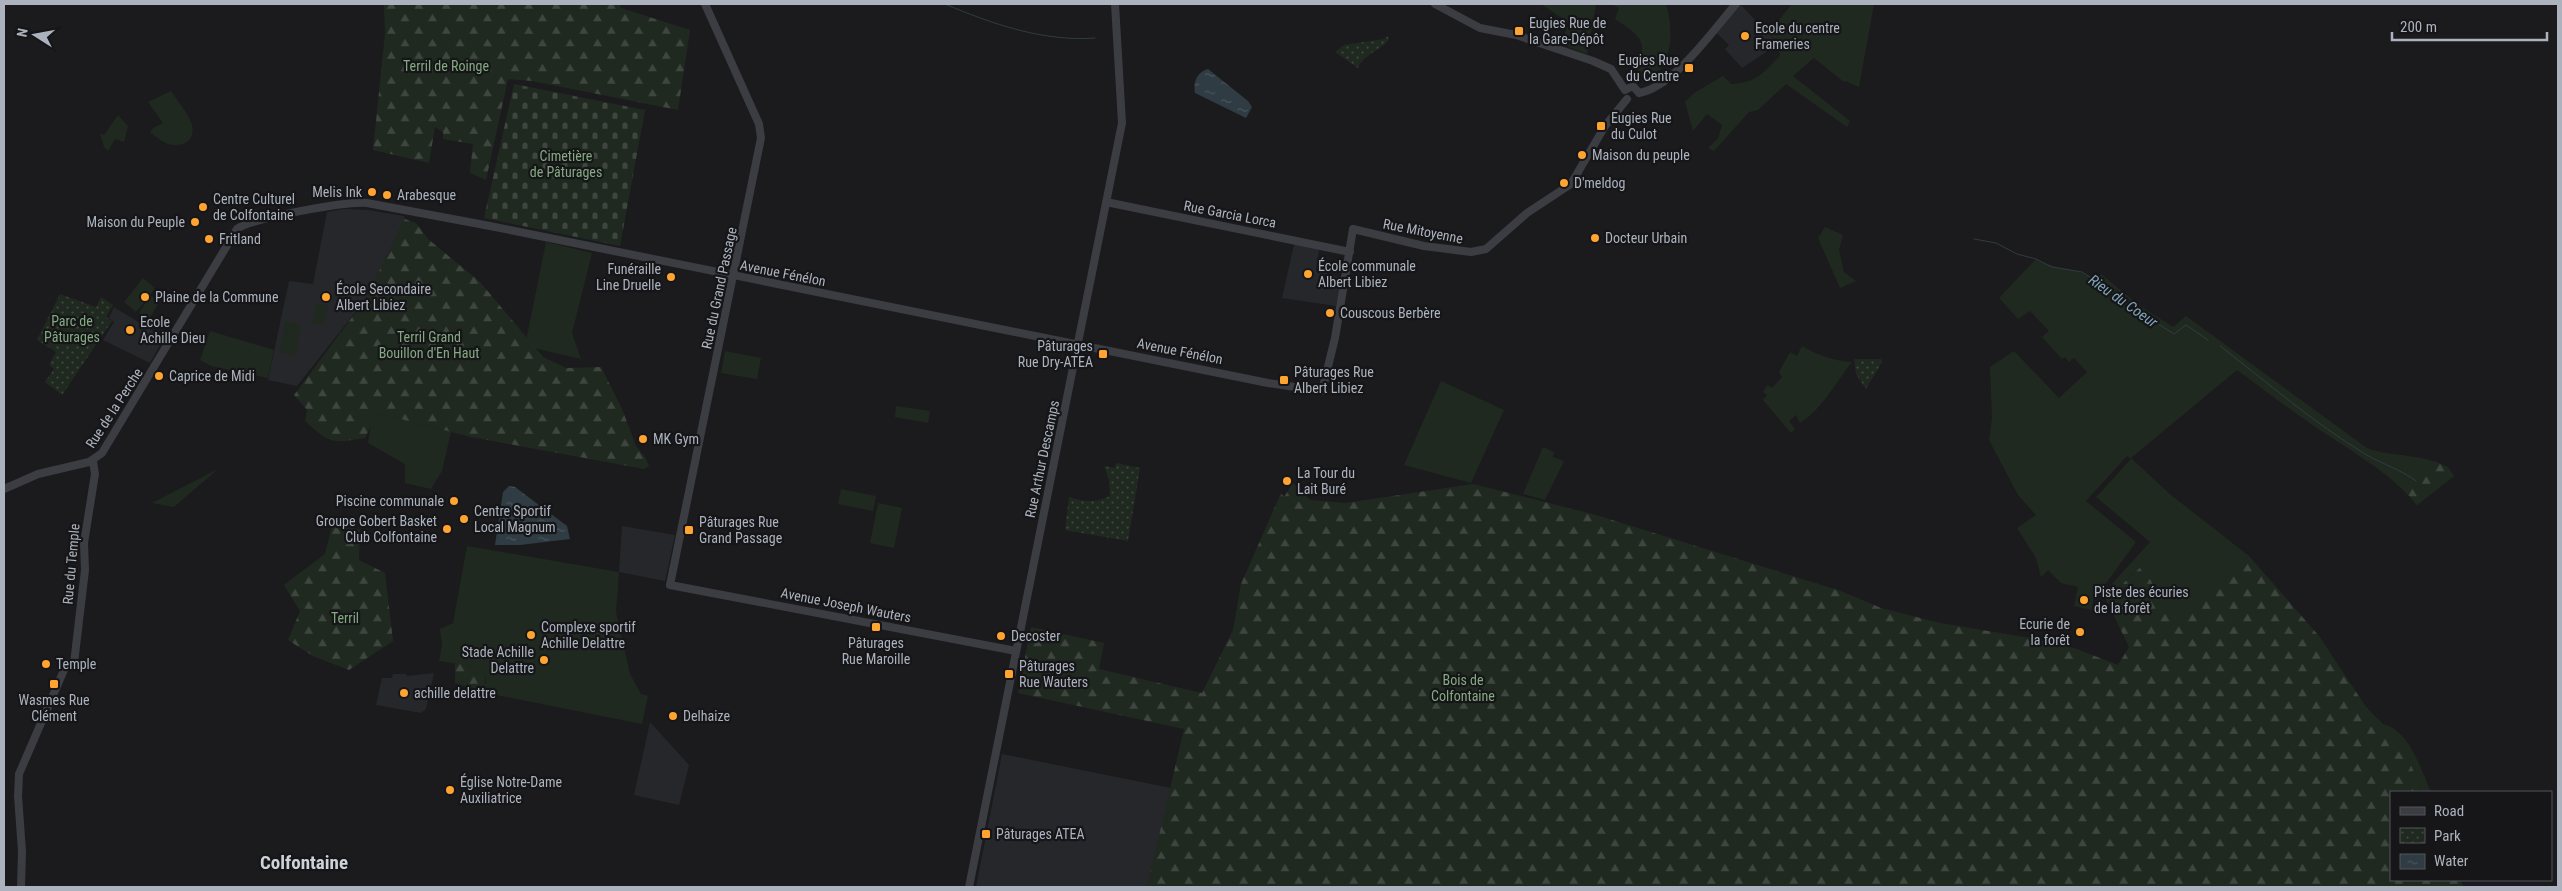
<svg xmlns="http://www.w3.org/2000/svg" width="2562" height="891" font-family="'Roboto Condensed',sans-serif">
  <defs>
    <pattern id="forest-firs" width="22" height="20" patternUnits="userSpaceOnUse" patternTransform="scale(1.25)"><rect width="22" height="20" fill="#202920"/><path d="M5 1l3.5 6h-7zM16 11l3.5 6h-7z" fill="#3e463f"/></pattern>
    <pattern id="cemetery-stones" width="16" height="16" patternUnits="userSpaceOnUse" patternTransform="scale(1.25)"><rect width="16" height="16" fill="#202920"/><path d="M2 7V4a2 2 0 0 1 4 0v3zM10 15v-3a2 2 0 0 1 4 0v3z" fill="#3e463f"/></pattern>
    <pattern id="park-dots" width="8" height="8" patternUnits="userSpaceOnUse" patternTransform="scale(1.25)"><rect width="8" height="8" fill="#202920"/><path d="M2 2h.1M6 6h.1" fill="none" stroke="#3e463f" stroke-width="1.8" stroke-linecap="round"/></pattern>
    <pattern id="water-ripples" width="26" height="14" patternUnits="userSpaceOnUse" patternTransform="scale(1.25)"><rect width="26" height="14" fill="#2f3c43"/><path d="M2 4q2-2 4 0t4 0M15 11q2-2 4 0t4 0" fill="none" stroke="#4a565c"/></pattern>
  </defs>
  <rect width="100%" height="100%" fill="#1b1b1d"/>
  <path fill="#26272b" d="M1741,5L1778,44L1742,68L1725,49L1729,45L1715,31Z
    M344,209L368,210L404,216L405,219L365,300L297,386L268,380L289,281L313,284L327,212Z
    M1295,240L1319,249L1316,270L1341,278L1336,306L1282,298Z
    M114,307L164,338L150,363L103,340L114,322L109,318Z
    M622,526L675,535L665,581L619,572Z
    M434,673L426,709L421,713L376,705L382,678H392L393,674H406L407,676Z
    M650,722L689,765L679,805L634,795Z
    M1002,754L1171,788L1147,887H976Z"/>
  <path fill="#202920" d="M1541,4H1596L1587,54L1561,44L1569,23Z
    M1611,4H1666C1675,34 1672,62 1647,84L1638,72L1634,59L1639,58C1650,39 1629,29 1615,19L1619,8Z
    M1792,4H1874L1859,87L1845,81L1844,82L1814,58L1793,76L1850,121L1847,127L1786,84L1758,110L1749,112L1714,151L1708,148L1718,138L1722,125L1707,114L1693,131L1685,102L1694,93L1723,76L1731,84C1756,83 1763,73 1780,56L1778,44L1768,33Z
    M171,91C176,99 185,109 190,120C198,136 187,149 168,144C162,142 156,136 150,133L153,128L163,123L148,102Z
    M118,115L128,126L124,142L115,139L108,151L104,147L100,133L104,135Z
    M1825,227L1843,235L1839,250L1844,272L1856,281L1840,288L1818,238Z
    M546,242L592,253L572,333L581,359L525,346Z
    M2036,259C2054,270 2077,267 2096,280L2101,274L2140,306L2173,327L2186,316L2367,448C2394,459 2436,451 2454,476L2417,505C2390,472 2352,452 2317,428C2290,410 2263,389 2237,370L2131,458L2171,495L2249,556L2173,626L2143,565L2113,592L2110,586L2150,542L2096,497L2131,459L2127,456L2086,501L2136,542L2107,582L2094,595L2092,610L2074,606L2078,587L2061,583L2048,570L2041,577L2036,558L2017,528L2036,515L2018,495L1989,440L1992,418L1990,367L2014,351L2059,398L2087,372L2074,358L2069,362L2065,357L2062,359L2042,337L2049,331L2030,311L2018,319L1999,298Z
    M143,278L155,288L150,295L160,301L149,319L139,313L150,296L136,312L124,302Z
    M316,303L328,305L324,325L312,323Z
    M285,321L301,325L295,356L279,353Z
    M210,331L274,350L268,378L211,366L200,360Z
    M1802,346C1818,355 1833,361 1852,362C1835,383 1824,407 1800,423L1796,415L1789,421L1795,429L1791,433L1763,400L1767,395L1763,392L1767,385L1772,388L1782,377L1779,372L1790,352L1797,356Z
    M725,351L761,358L757,379L721,373Z
    M1441,381L1504,410L1471,483L1404,465Z
    M896,406L930,411L928,423L895,417Z
    M373,412L451,432L442,471L431,489L405,483V464L368,443Z
    M1543,447L1554,452L1553,457L1564,461L1545,500L1523,494Z
    M218,469L174,507L152,503Z
    M841,489L876,496L873,511L838,504Z
    M878,503L902,508L894,548L870,543Z
    M467,546L619,572L616,612L630,674L641,694L648,696L642,724L481,692L486,683L485,674L472,666L439,661L442,645L440,629L453,623Z
    M2383,724C2409,730 2421,769 2431,792H2422L2407,755Z"/>
  <path fill="url(#forest-firs)" d="M384,4H619L621,8L690,30L678,110L532,81L508,79L486,180L470,173L473,144L443,139V132L435,127L429,163L373,150L385,34Z
    M405,219L416,223L428,239L480,282L543,357L566,368L601,367L622,409L636,446L645,457L649,466L644,469L471,437L373,412L371,426L365,438C332,443 331,445 305,421L307,410L294,395L365,300Z
    M2434,461L2448,467L2454,476L2417,505L2404,490L2410,479Z
    M1293,483L1310,500L1346,503L1473,484L1596,515L1841,591L1881,608L1940,623L2030,638L2074,648L2118,665L2129,647L2106,599L2143,565L2173,625L2249,556L2319,636L2366,707L2393,734L2407,755L2422,792H2391V880H2460L2464,887H1147L1184,729L1018,693L1031,627L1104,643L1099,669L1202,693L1233,630L1241,584L1281,493L1284,497Z
    M333,522L360,530L359,560L385,573L393,641L349,670L313,656L288,640L300,611L284,585L325,554Z
    M455,663L472,666L485,674V688L481,692L455,683Z"/>
  <path fill="url(#cemetery-stones)" d="M514,84L645,110L620,246L484,218Z"/>
  <path fill="url(#park-dots)" d="M1387,36L1389,39C1383,50 1364,53 1358,68L1335,52L1344,45L1384,39Z
    M60,294L96,307L101,297L113,305L106,317L112,321L62,395L45,382L54,369L49,365L56,352L37,340Z
    M1854,359H1881L1882,362L1866,389L1856,374Z
    M1116,463L1140,468L1128,541L1065,530L1069,497C1084,502 1096,503 1110,496L1109,479L1104,466L1115,468Z"/>
  <path fill="url(#water-ripples)" d="M1208,69L1248,101L1252,107L1246,118L1195,93C1193,82 1197,72 1208,69Z
    M509,486L515,487L567,526L570,539L520,545H495L503,492Z"/>
  <g fill="none" stroke-linecap="round" stroke-linejoin="round">
    <path stroke="#2f3c43" stroke-width="1" d="M945,4C992,24 1044,42 1095,38
      M1974,239L1996,243L2017,254L2036,259L2052,267L2082,272L2111,290L2113,295L2174,334L2186,325L2208,340
      M2220,346C2268,383 2314,423 2365,454C2382,464 2400,469 2416,481"/>
    <path stroke="#3b3d43" stroke-width="8" d="M705,4L759,124L761,138L670,585L1016,651
      M1435,4L1480,28L1516,35L1593,61L1611,69L1625,90
      M1625,90L1633,86L1639,93
      M1639,93C1673,88 1714,29 1736,4
      M1106,202L1350,252
      M4,489L38,474L89,462L102,453L237,229C252,218 347,201 367,203L490,226L1268,383L1322,391L1335,338L1353,229L1424,246L1471,252L1486,249L1527,213L1571,184L1605,126L1627,99
      M21,887L22,851L18,796L19,774L67,663H74L85,570L84,543L95,474L93,461
      M969,887L1122,123L1115,4"/>
  </g>
  <g fill="#ffa431" stroke="#161618" stroke-width="2">
    <rect x="1514" y="26" width="10" height="10" rx="2.5"/>
    <circle cx="1745" cy="36" r="5"/>
    <rect x="1684" y="63" width="10" height="10" rx="2.5"/>
    <rect x="1596" y="121" width="10" height="10" rx="2.5"/>
    <circle cx="1582" cy="155" r="5"/>
    <circle cx="1564" cy="183" r="5"/>
    <circle cx="372" cy="192" r="5"/>
    <circle cx="387" cy="195" r="5"/>
    <circle cx="203" cy="207" r="5"/>
    <circle cx="195" cy="222" r="5"/>
    <circle cx="1595" cy="238" r="5"/>
    <circle cx="209" cy="239" r="5"/>
    <circle cx="1308" cy="274" r="5"/>
    <circle cx="671" cy="277" r="5"/>
    <circle cx="145" cy="297" r="5"/>
    <circle cx="326" cy="297" r="5"/>
    <circle cx="1330" cy="313" r="5"/>
    <circle cx="130" cy="330" r="5"/>
    <rect x="1098" y="349" width="10" height="10" rx="2.5"/>
    <circle cx="159" cy="376" r="5"/>
    <rect x="1279" y="375" width="10" height="10" rx="2.5"/>
    <circle cx="643" cy="439" r="5"/>
    <circle cx="1287" cy="481" r="5"/>
    <circle cx="454" cy="501" r="5"/>
    <circle cx="464" cy="519" r="5"/>
    <circle cx="447" cy="529" r="5"/>
    <rect x="684" y="525" width="10" height="10" rx="2.5"/>
    <circle cx="2084" cy="600" r="5"/>
    <rect x="871" y="622" width="10" height="10" rx="2.5"/>
    <circle cx="2080" cy="632" r="5"/>
    <circle cx="531" cy="635" r="5"/>
    <circle cx="1001" cy="636" r="5"/>
    <circle cx="544" cy="660" r="5"/>
    <circle cx="46" cy="664" r="5"/>
    <rect x="1004" y="669" width="10" height="10" rx="2.5"/>
    <rect x="49" y="679" width="10" height="10" rx="2.5"/>
    <circle cx="404" cy="693" r="5"/>
    <circle cx="673" cy="716" r="5"/>
    <circle cx="450" cy="790" r="5"/>
    <rect x="981" y="829" width="10" height="10" rx="2.5"/>
  </g>
  <g text-anchor="middle" stroke-width="4.5" stroke-linejoin="round" paint-order="stroke">
    <g font-size="14" fill="#acb3be" stroke="#161618" text-anchor="start">
      <text x="1529" y="28">Eugies Rue de<tspan x="1529" dy="16">la Gare-Dépôt</tspan></text>
      <text x="1755" y="33">Ecole du centre<tspan x="1755" dy="16">Frameries</tspan></text>
      <text x="1679" y="65" text-anchor="end">Eugies Rue<tspan x="1679" dy="16">du Centre</tspan></text>
      <text x="1611" y="123">Eugies Rue<tspan x="1611" dy="16">du Culot</tspan></text>
      <text x="1592" y="160">Maison du peuple</text>
      <text x="1574" y="188">D'meldog</text>
      <text x="362" y="197" text-anchor="end">Melis Ink</text>
      <text x="397" y="200">Arabesque</text>
      <text x="213" y="204">Centre Culturel<tspan x="213" dy="16">de Colfontaine</tspan></text>
      <text x="185" y="227" text-anchor="end">Maison du Peuple</text>
      <text x="1605" y="243">Docteur Urbain</text>
      <text x="219" y="244">Fritland</text>
      <text x="1318" y="271">École communale<tspan x="1318" dy="16">Albert Libiez</tspan></text>
      <text x="661" y="274" text-anchor="end">Funéraille<tspan x="661" dy="16">Line Druelle</tspan></text>
      <text x="336" y="294">École Secondaire<tspan x="336" dy="16">Albert Libiez</tspan></text>
      <text x="155" y="302">Plaine de la Commune</text>
      <text x="1340" y="318">Couscous Berbère</text>
      <text x="140" y="327">Ecole<tspan x="140" dy="16">Achille Dieu</tspan></text>
      <text x="1093" y="351" text-anchor="end">Pâturages<tspan x="1093" dy="16">Rue Dry-ATEA</tspan></text>
      <text x="1294" y="377">Pâturages Rue<tspan x="1294" dy="16">Albert Libiez</tspan></text>
      <text x="169" y="381">Caprice de Midi</text>
      <text x="653" y="444">MK Gym</text>
      <text x="1297" y="478">La Tour du<tspan x="1297" dy="16">Lait Buré</tspan></text>
      <text x="444" y="506" text-anchor="end">Piscine communale</text>
      <text x="474" y="516">Centre Sportif<tspan x="474" dy="16">Local Magnum</tspan></text>
      <text x="437" y="526" text-anchor="end">Groupe Gobert Basket<tspan x="437" dy="16">Club Colfontaine</tspan></text>
      <text x="699" y="527">Pâturages Rue<tspan x="699" dy="16">Grand Passage</tspan></text>
      <text x="2094" y="597">Piste des écuries<tspan x="2094" dy="16">de la forêt</tspan></text>
      <text x="2070" y="629" text-anchor="end">Ecurie de<tspan x="2070" dy="16">la forêt</tspan></text>
      <text x="541" y="632">Complexe sportif<tspan x="541" dy="16">Achille Delattre</tspan></text>
      <text x="1011" y="641">Decoster</text>
      <text x="876" y="648" text-anchor="middle">Pâturages<tspan x="876" dy="16">Rue Maroille</tspan></text>
      <text x="534" y="657" text-anchor="end">Stade Achille<tspan x="534" dy="16">Delattre</tspan></text>
      <text x="56" y="669">Temple</text>
      <text x="1019" y="671">Pâturages<tspan x="1019" dy="16">Rue Wauters</tspan></text>
      <text x="414" y="698">achille delattre</text>
      <text x="54" y="705" text-anchor="middle">Wasmes Rue<tspan x="54" dy="16">Clément</tspan></text>
      <text x="683" y="721">Delhaize</text>
      <text x="460" y="787">Église Notre-Dame<tspan x="460" dy="16">Auxiliatrice</tspan></text>
      <text x="996" y="839">Pâturages ATEA</text>
    </g>
    <g font-size="14" fill="#84aa82" stroke="#161618">
      <text x="446" y="71">Terril de Roinge</text>
      <text x="566" y="161">Cimetière<tspan x="566" dy="16">de Pâturages</tspan></text>
      <text x="72" y="326">Parc de<tspan x="72" dy="16">Pâturages</tspan></text>
      <text x="429" y="342">Terril Grand<tspan x="429" dy="16">Bouillon d'En Haut</tspan></text>
      <text x="345" y="623">Terril</text>
      <text x="1463" y="685">Bois de<tspan x="1463" dy="16">Colfontaine</tspan></text>
    </g>
    <g font-size="14" fill="#acb3be" stroke="#161618">
      <text transform="translate(1230 214) rotate(11)" y="5">Rue Garcia Lorca</text>
      <text transform="translate(1423 231) rotate(11)" y="5">Rue Mitoyenne</text>
      <text transform="translate(783 273) rotate(11)" y="5">Avenue Fénélon</text>
      <text transform="translate(719 288) rotate(-78)" y="5">Rue du Grand Passage</text>
      <text transform="translate(1180 351) rotate(11)" y="5">Avenue Fénélon</text>
      <text transform="translate(114 408) rotate(-57)" y="5">Rue de la Perche</text>
      <text transform="translate(1042 459) rotate(-78)" y="5">Rue Arthur Descamps</text>
      <text transform="translate(71 564) rotate(-85)" y="5">Rue du Temple</text>
      <text transform="translate(846 605) rotate(11)" y="5">Avenue Joseph Wauters</text>
    </g>
    <g font-size="15" font-style="italic" fill="#81a6bb" stroke="#161618">
      <text transform="translate(2123 301) rotate(35)" y="5">Rieu du Coeur</text>
    </g>
    <g font-size="19" font-weight="bold" fill="#ced2d9" stroke="#161618">
      <text x="304" y="869">Colfontaine</text>
    </g>
  </g>
  <rect width="2562" height="891" fill="none" stroke="#acb3be" stroke-width="10"/>
  <rect x="2390" y="791" width="162" height="90" fill="#161618" stroke="#52555a"/>
  <rect x="2400" y="807" width="25" height="8" fill="#3b3d43" stroke="#52555a"/>
  <text x="2434" y="816" font-size="15" fill="#acb3be">Road</text>
  <rect x="2400" y="828" width="25" height="15" fill="url(#park-dots)" stroke="#52555a"/>
  <text x="2434" y="841" font-size="15" fill="#acb3be">Park</text>
  <rect x="2400" y="854" width="25" height="15" fill="url(#water-ripples)" stroke="#52555a"/>
  <text x="2434" y="866" font-size="15" fill="#acb3be">Water</text>
  <g transform="translate(35 35) rotate(281)" stroke="#161618" stroke-width="4" paint-order="stroke">
  <path d="M0-4L9 19L0 12L-9 19Z" fill="#acb3be"/>
  <text y="-8" font-size="14" font-weight="bold" text-anchor="middle" fill="#acb3be">N</text>
  </g>
  <path d="M2392 32v8h155v-8" fill="none" stroke="#acb3be" stroke-width="2.5"/>
  <text x="2400" y="32" font-size="15" fill="#acb3be" stroke="#161618" stroke-width="4" paint-order="stroke">200 m</text>
</svg>
